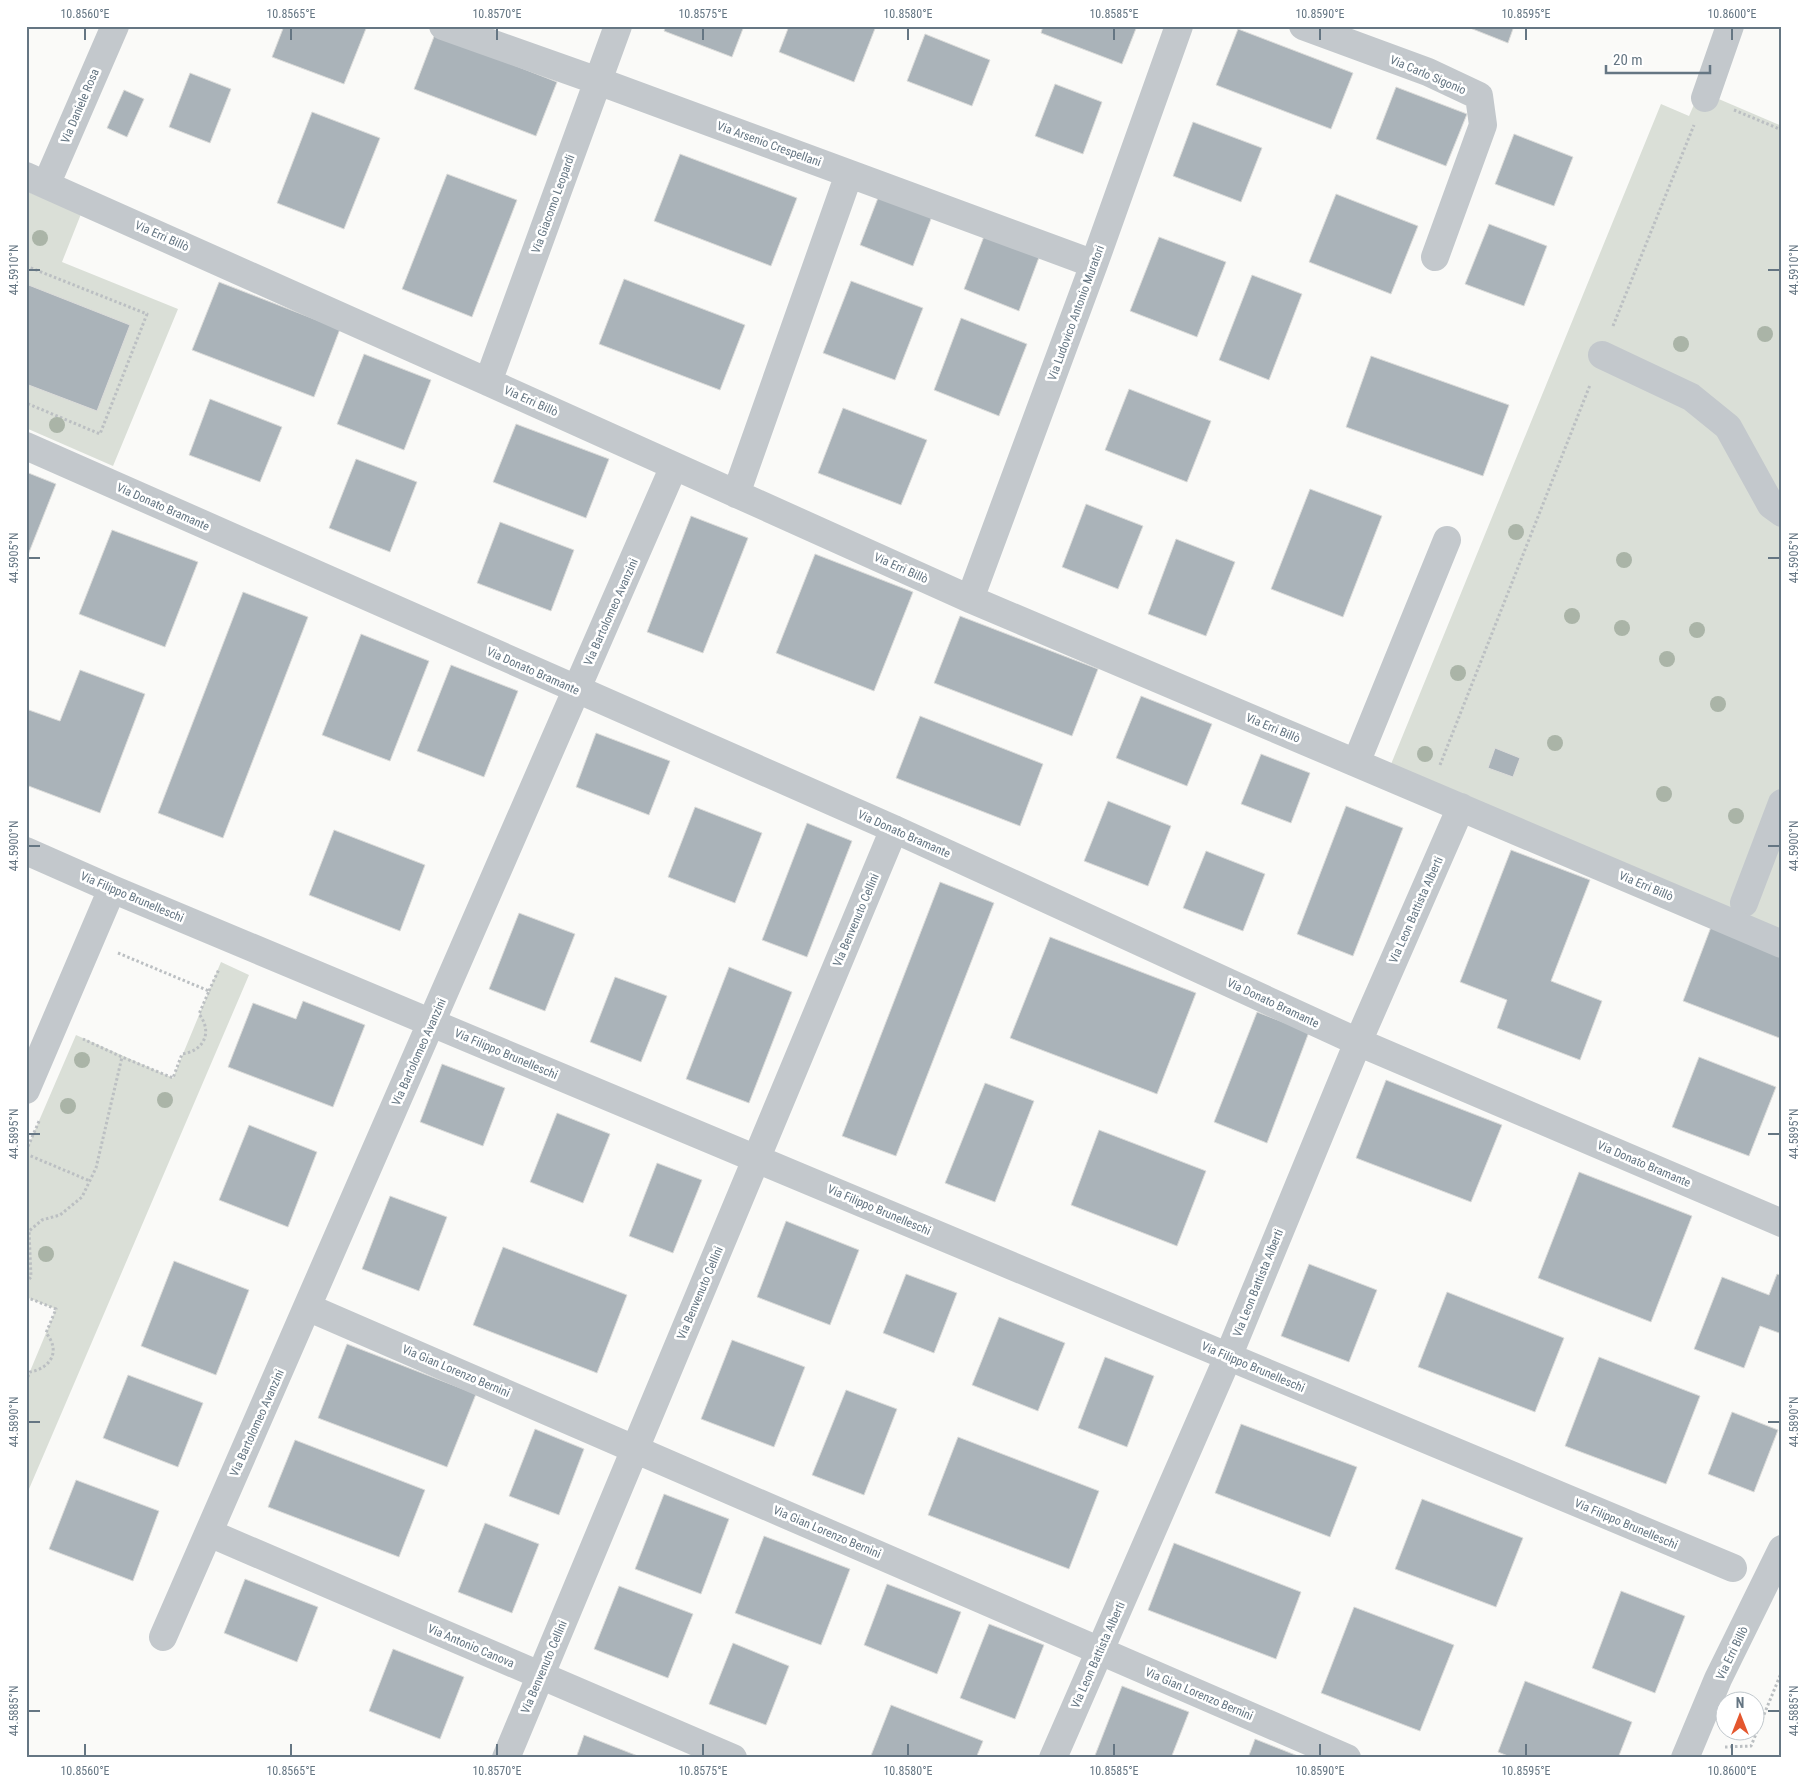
<svg xmlns="http://www.w3.org/2000/svg" width="1808" height="1784" font-family="'Roboto Condensed',sans-serif">
  <rect width="100%" height="100%" fill="#fafaf8"/>
  <path fill="#dadfd7" d="M1700,91L1782,126V934L1387,774L1661,104L1689,116Z
    M26,191L81,214L62,262L178,309L113,466L26,428Z
    M221,962L249,975L26,1496V1381L56,1309L26,1297V1151L76,1035L173,1078Z"/>
  <path fill="#aab3b9" stroke="#dcdcda" d="M284,26H367L344,84L272,57Z
    M666,26H744L732,57L664,31Z
    M789,26H876L854,82L779,52Z
    M1043,26H1137L1122,64L1041,33Z
    M1465,26H1514L1508,43Z
    M1238,29L1353,73L1331,129L1216,85Z
    M435,34L557,82L536,136L414,89Z
    M925,34L990,60L972,106L907,81Z
    M190,73L231,89L210,143L169,127Z
    M1055,84L1102,102L1083,154L1035,136Z
    M1396,87L1467,114L1446,166L1376,139Z
    M124,90L144,99L127,137L107,128Z
    M312,112L380,138L344,229L277,203Z
    M1193,122L1262,148L1241,202L1173,176Z
    M1514,134L1573,157L1554,206L1495,184Z
    M680,154L797,198L771,266L654,221Z
    M447,174L517,200L472,317L402,289Z
    M881,190L934,211L913,266L860,245Z
    M1336,194L1418,226L1391,294L1309,262Z
    M1489,224L1547,246L1524,306L1465,284Z
    M986,231L1041,252L1019,311L964,289Z
    M1159,237L1226,262L1197,337L1130,311Z
    M1252,275L1302,294L1269,380L1219,360Z
    M624,279L745,325L720,390L599,344Z
    M851,281L923,308L895,380L823,353Z
    M219,282L340,329L314,397L192,350Z
    M26,284L130,325L97,411L26,384Z
    M961,318L1027,344L999,416L934,390Z
    M364,354L431,380L404,450L337,424Z
    M1371,356L1509,405L1483,476L1346,427Z
    M1129,389L1211,421L1187,482L1105,450Z
    M210,399L282,427L260,482L189,455Z
    M843,408L927,440L901,505L818,473Z
    M516,424L609,459L586,518L493,482Z
    M356,459L417,482L390,552L329,528Z
    M26,472L56,484L26,560Z
    M1310,489L1382,516L1343,617L1271,589Z
    M1086,504L1143,526L1118,589L1062,567Z
    M691,516L748,538L703,653L647,632Z
    M500,522L574,550L551,611L477,583Z
    M112,530L198,562L165,647L79,614Z
    M1176,539L1235,562L1206,636L1148,614Z
    M815,554L913,592L874,691L776,653Z
    M243,592L308,617L223,838L158,813Z
    M960,616L1098,669L1072,736L934,683Z
    M361,634L429,661L390,761L322,735Z
    M451,665L518,691L484,777L417,751Z
    M80,670L145,694L100,813L26,785V709L60,721Z
    M1141,696L1212,724L1187,786L1116,758Z
    M920,716L1043,764L1020,826L896,778Z
    M596,733L670,761L649,815L576,787Z
    M1495,748L1520,758L1513,777L1488,768Z
    M1261,754L1310,773L1291,823L1241,804Z
    M1108,801L1171,826L1148,886L1084,861Z
    M1346,806L1403,828L1353,956L1297,934Z
    M695,807L762,833L735,903L668,877Z
    M807,823L852,841L807,957L762,940Z
    M334,830L425,865L400,931L309,895Z
    M1511,850L1590,880L1551,981L1602,1001L1580,1060L1497,1028L1507,1000L1460,982Z
    M1206,851L1265,874L1243,931L1183,908Z
    M940,882L994,903L896,1156L842,1136Z
    M519,913L575,934L545,1011L489,989Z
    M1711,927L1782,954V1039L1683,1001Z
    M1050,937L1196,993L1157,1094L1010,1038Z
    M729,967L792,992L749,1103L686,1079Z
    M615,977L667,996L641,1062L590,1042Z
    M303,1001L365,1025L333,1107L228,1067L253,1003L296,1019Z
    M1257,1012L1309,1032L1267,1143L1214,1122Z
    M1699,1057L1776,1087L1749,1156L1672,1127Z
    M442,1064L505,1088L483,1146L420,1122Z
    M1386,1080L1502,1125L1471,1202L1356,1158Z
    M985,1083L1034,1101L995,1202L945,1183Z
    M557,1113L610,1134L583,1203L530,1182Z
    M249,1125L317,1152L288,1227L219,1200Z
    M1099,1130L1206,1171L1177,1246L1071,1205Z
    M657,1163L702,1180L673,1253L629,1236Z
    M1579,1172L1692,1216L1651,1322L1538,1278Z
    M390,1196L447,1217L419,1291L362,1269Z
    M786,1221L859,1250L830,1325L757,1297Z
    M503,1247L627,1295L597,1373L473,1325Z
    M174,1261L249,1290L216,1375L141,1346Z
    M1309,1264L1377,1290L1349,1362L1281,1336Z
    M906,1274L957,1293L934,1353L883,1333Z
    M1777,1274L1782,1276V1334L1760,1326L1744,1368L1694,1349L1722,1277L1769,1295Z
    M1447,1292L1564,1338L1535,1412L1418,1367Z
    M999,1317L1065,1343L1038,1411L972,1385Z
    M732,1340L805,1367L774,1447L701,1419Z
    M347,1344L476,1394L447,1467L318,1418Z
    M1105,1357L1154,1376L1127,1447L1078,1428Z
    M1599,1357L1700,1396L1666,1484L1565,1446Z
    M128,1375L203,1403L178,1467L103,1438Z
    M846,1390L897,1409L864,1495L812,1475Z
    M1732,1412L1778,1430L1754,1492L1708,1474Z
    M1241,1424L1357,1467L1330,1537L1215,1493Z
    M535,1429L584,1449L559,1515L509,1496Z
    M958,1437L1099,1491L1069,1569L928,1515Z
    M295,1440L425,1490L399,1557L268,1507Z
    M76,1480L159,1511L133,1581L49,1549Z
    M664,1494L729,1519L701,1594L635,1569Z
    M1422,1499L1523,1538L1496,1607L1395,1569Z
    M485,1523L539,1544L512,1613L458,1592Z
    M764,1536L850,1569L821,1645L735,1613Z
    M1174,1543L1301,1592L1276,1659L1148,1610Z
    M245,1579L318,1607L297,1662L224,1633Z
    M887,1584L961,1612L937,1674L864,1645Z
    M619,1586L693,1614L668,1678L594,1649Z
    M1621,1591L1685,1616L1655,1693L1592,1668Z
    M1354,1607L1454,1645L1420,1731L1321,1693Z
    M989,1624L1044,1645L1015,1719L960,1698Z
    M733,1643L789,1666L766,1725L709,1704Z
    M393,1649L464,1677L440,1739L369,1711Z
    M1525,1681L1632,1722L1618,1758H1513L1498,1752Z
    M1122,1686L1189,1712L1171,1758H1094Z
    M891,1705L983,1741L976,1758H870Z
    M584,1735L643,1758H576Z
    M1255,1739L1303,1758H1248Z"/>
  <g fill="none" stroke-linecap="round" stroke-linejoin="round">
    <path stroke="#bbbfc2" stroke-width="3" stroke-dasharray="2.5 2.5" stroke-linecap="butt" d="M1734,110L1782,130
      M26,266L147,314L100,434L26,403
      M1613,326L1694,125
      M1440,765L1590,385
      M118,953L209,991L199,1014C213,1032 204,1051 182,1054L173,1078L122,1057
      M209,991L219,969
      M26,1151L40,1119
      M26,1154L90,1181
      M26,1283L31,1277L29,1231L42,1220L60,1215L82,1197L96,1168L122,1057L83,1039
      M26,1297L56,1309L46,1333C61,1351 51,1368 30,1372L26,1381
      M1725,1747L1751,1746L1782,1671"/>
    <path stroke="#c3c8cc" stroke-width="28" d="M1602,355L1691,397L1728,427L1771,505L1782,513
      M1744,903L1782,803"/>
    <path stroke="#c3c8cc" stroke-width="28" d="M443,26L598,81L1094,264
      M1303,26L1428,72L1479,96L1483,125L1435,257
      M1705,98L1730,26
      M26,176L488,382L970,599L1782,944
      M46,185L115,26
      M488,382L618,26
      M26,446L894,829L1358,1042L1782,1223
      M736,494L849,174
      M970,599L1094,264L1179,26
      M1356,763L1447,540
      M26,851L112,889L1733,1568
      M26,1090L112,889
      M307,1307L1347,1758
      M209,1533L733,1758
      M163,1637L674,466
      M506,1758L894,829
      M1053,1758L1228,1357L1358,1042L1461,807
      M1685,1758L1718,1679L1782,1549"/>
  </g>
  <g fill="#aab4a7">
    <circle cx="40" cy="238" r="8"/>
    <circle cx="1765" cy="334" r="8"/>
    <circle cx="1681" cy="344" r="8"/>
    <circle cx="57" cy="425" r="8"/>
    <circle cx="1516" cy="532" r="8"/>
    <circle cx="1624" cy="560" r="8"/>
    <circle cx="1572" cy="616" r="8"/>
    <circle cx="1622" cy="628" r="8"/>
    <circle cx="1697" cy="630" r="8"/>
    <circle cx="1667" cy="659" r="8"/>
    <circle cx="1458" cy="673" r="8"/>
    <circle cx="1718" cy="704" r="8"/>
    <circle cx="1555" cy="743" r="8"/>
    <circle cx="1425" cy="754" r="8"/>
    <circle cx="1664" cy="794" r="8"/>
    <circle cx="1736" cy="816" r="8"/>
    <circle cx="82" cy="1060" r="8"/>
    <circle cx="165" cy="1100" r="8"/>
    <circle cx="68" cy="1106" r="8"/>
    <circle cx="46" cy="1254" r="8"/>
  </g>
  <path fill="none" stroke="#657683" stroke-width="2" d="M85,28V40M291,28V40M497,28V40M703,28V40M908,28V40M1114,28V40M1320,28V40M1526,28V40M1732,28V40M28,270H40M1768,270H1780M28,558H40M1768,558H1780M28,846H40M1768,846H1780M28,1134H40M1768,1134H1780M28,1422H40M1768,1422H1780M28,1711H40M1768,1711H1780M85,1744V1756M291,1744V1756M497,1744V1756M703,1744V1756M908,1744V1756M1114,1744V1756M1320,1744V1756M1526,1744V1756M1732,1744V1756"/>
  <g text-anchor="middle" stroke-width="5" stroke-linejoin="round" paint-order="stroke">
    <g font-size="12" fill="#657683" stroke="#fff">
      <text transform="translate(1428 75) rotate(23)" y="4">Via Carlo Sigonio</text>
      <text transform="translate(80 106) rotate(-67)" y="4">Via Daniele Rosa</text>
      <text transform="translate(769 144) rotate(20)" y="4">Via Arsenio Crespellani</text>
      <text transform="translate(553 204) rotate(-70)" y="4">Via Giacomo Leopardi</text>
      <text transform="translate(162 236) rotate(24)" y="4">Via Erri Billò</text>
      <text transform="translate(1076 313) rotate(-70)" y="4">Via Ludovico Antonio Muratori</text>
      <text transform="translate(531 401) rotate(24)" y="4">Via Erri Billò</text>
      <text transform="translate(163 507) rotate(24)" y="4">Via Donato Bramante</text>
      <text transform="translate(901 568) rotate(24)" y="4">Via Erri Billò</text>
      <text transform="translate(611 612) rotate(-66)" y="4">Via Bartolomeo Avanzini</text>
      <text transform="translate(533 671) rotate(24)" y="4">Via Donato Bramante</text>
      <text transform="translate(1273 728) rotate(23)" y="4">Via Erri Billò</text>
      <text transform="translate(904 834) rotate(24)" y="4">Via Donato Bramante</text>
      <text transform="translate(1646 886) rotate(23)" y="4">Via Erri Billò</text>
      <text transform="translate(132 897) rotate(23)" y="4">Via Filippo Brunelleschi</text>
      <text transform="translate(1416 910) rotate(-66)" y="4">Via Leon Battista Alberti</text>
      <text transform="translate(856 920) rotate(-67)" y="4">Via Benvenuto Cellini</text>
      <text transform="translate(1273 1003) rotate(25)" y="4">Via Donato Bramante</text>
      <text transform="translate(419 1052) rotate(-66)" y="4">Via Bartolomeo Avanzini</text>
      <text transform="translate(506 1054) rotate(23)" y="4">Via Filippo Brunelleschi</text>
      <text transform="translate(1644 1164) rotate(23)" y="4">Via Donato Bramante</text>
      <text transform="translate(879 1210) rotate(23)" y="4">Via Filippo Brunelleschi</text>
      <text transform="translate(1258 1283) rotate(-68)" y="4">Via Leon Battista Alberti</text>
      <text transform="translate(700 1293) rotate(-67)" y="4">Via Benvenuto Cellini</text>
      <text transform="translate(1253 1367) rotate(23)" y="4">Via Filippo Brunelleschi</text>
      <text transform="translate(456 1371) rotate(23)" y="4">Via Gian Lorenzo Bernini</text>
      <text transform="translate(257 1423) rotate(-66)" y="4">Via Bartolomeo Avanzini</text>
      <text transform="translate(1626 1524) rotate(23)" y="4">Via Filippo Brunelleschi</text>
      <text transform="translate(827 1532) rotate(23)" y="4">Via Gian Lorenzo Bernini</text>
      <text transform="translate(471 1646) rotate(23)" y="4">Via Antonio Canova</text>
      <text transform="translate(1732 1653) rotate(-64)" y="4">Via Erri Billò</text>
      <text transform="translate(1098 1655) rotate(-66)" y="4">Via Leon Battista Alberti</text>
      <text transform="translate(544 1667) rotate(-67)" y="4">Via Benvenuto Cellini</text>
      <text transform="translate(1199 1694) rotate(23)" y="4">Via Gian Lorenzo Bernini</text>
    </g>
  </g>
  <rect width="1808" height="1784" fill="none" stroke="#ffffff" stroke-width="55"/>
  <g transform="translate(1740 1716)"><circle r="24" fill="#ffffff" stroke="#c1c8cd"/>
  <path d="M0-4L9 19L0 12L-9 19Z" fill="#e4572e"/>
  <text y="-8" font-size="14" font-weight="bold" text-anchor="middle" fill="#657683">N</text>
  </g>
  <path d="M1606 65v8h104v-8" fill="none" stroke="#657683" stroke-width="2.5"/>
  <text x="1613" y="65" font-size="15" fill="#657683" stroke="#ffffff" stroke-width="4" paint-order="stroke">20 m</text>
  <rect x="28" y="28" width="1752" height="1728" fill="none" stroke="#657683" stroke-width="2"/>
  <g font-size="12" text-anchor="middle" fill="#657683">
    <text x="85" y="18">10.8560°E</text>
    <text x="291" y="18">10.8565°E</text>
    <text x="497" y="18">10.8570°E</text>
    <text x="703" y="18">10.8575°E</text>
    <text x="908" y="18">10.8580°E</text>
    <text x="1114" y="18">10.8585°E</text>
    <text x="1320" y="18">10.8590°E</text>
    <text x="1526" y="18">10.8595°E</text>
    <text x="1732" y="18">10.8600°E</text>
    <text transform="translate(14 270) rotate(-90)" y="4">44.5910°N</text>
    <text transform="translate(1794 270) rotate(-90)" y="4">44.5910°N</text>
    <text transform="translate(14 558) rotate(-90)" y="4">44.5905°N</text>
    <text transform="translate(1794 558) rotate(-90)" y="4">44.5905°N</text>
    <text transform="translate(14 846) rotate(-90)" y="4">44.5900°N</text>
    <text transform="translate(1794 846) rotate(-90)" y="4">44.5900°N</text>
    <text transform="translate(14 1134) rotate(-90)" y="4">44.5895°N</text>
    <text transform="translate(1794 1134) rotate(-90)" y="4">44.5895°N</text>
    <text transform="translate(14 1422) rotate(-90)" y="4">44.5890°N</text>
    <text transform="translate(1794 1422) rotate(-90)" y="4">44.5890°N</text>
    <text transform="translate(14 1711) rotate(-90)" y="4">44.5885°N</text>
    <text transform="translate(1794 1711) rotate(-90)" y="4">44.5885°N</text>
    <text x="85" y="1775">10.8560°E</text>
    <text x="291" y="1775">10.8565°E</text>
    <text x="497" y="1775">10.8570°E</text>
    <text x="703" y="1775">10.8575°E</text>
    <text x="908" y="1775">10.8580°E</text>
    <text x="1114" y="1775">10.8585°E</text>
    <text x="1320" y="1775">10.8590°E</text>
    <text x="1526" y="1775">10.8595°E</text>
    <text x="1732" y="1775">10.8600°E</text>
  </g>
</svg>
